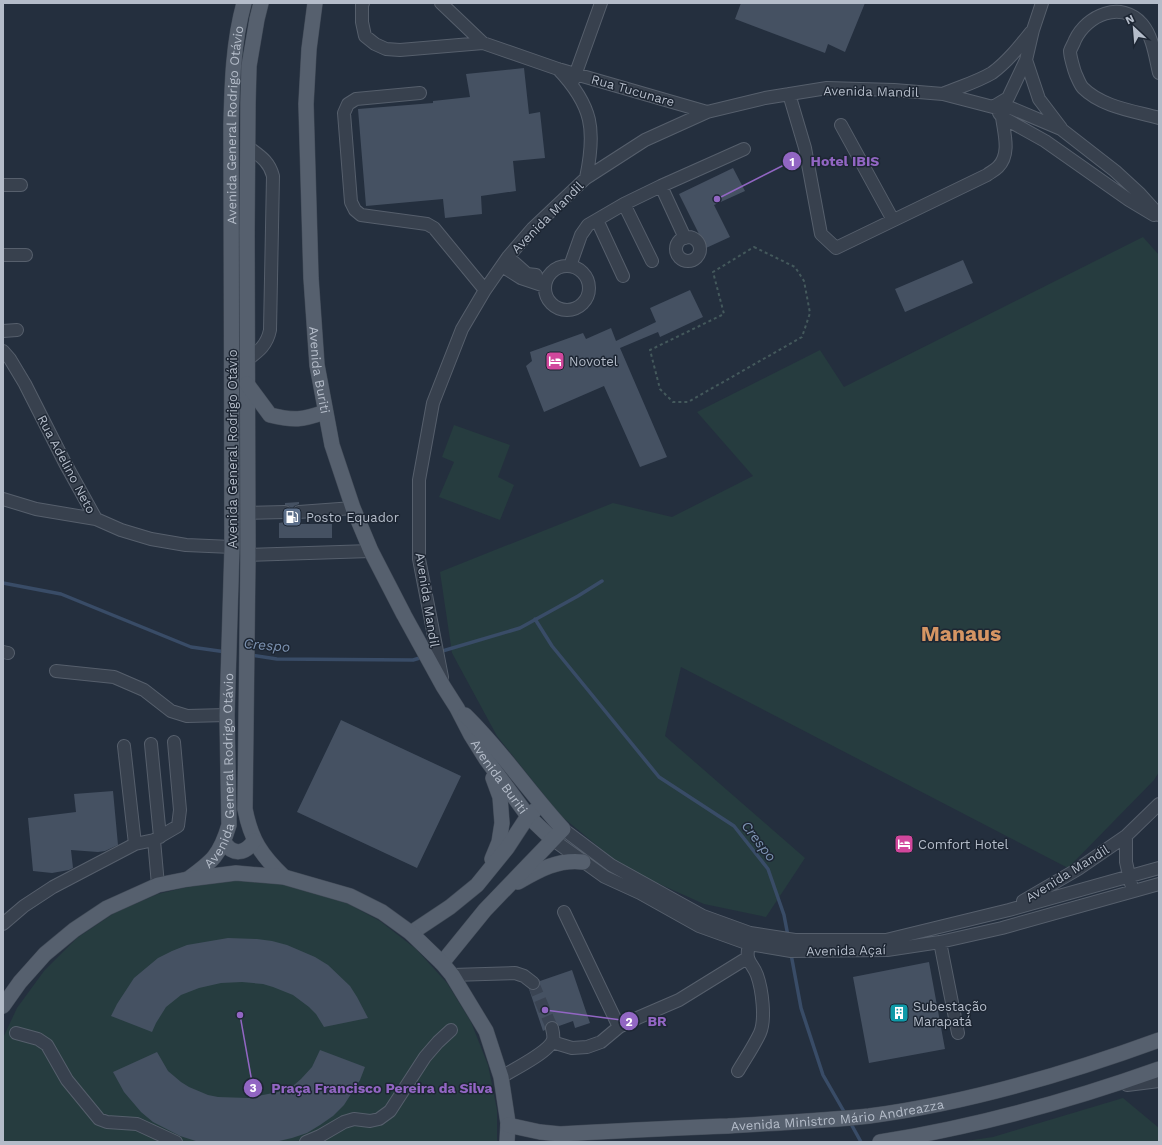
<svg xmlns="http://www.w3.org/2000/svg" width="1162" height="1145" font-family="'Work Sans',sans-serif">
  <rect width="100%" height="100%" fill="#242f3e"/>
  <path fill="#263c3f" d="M1143,237L1159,255V772L1154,780L1068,868L681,667L665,736L805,858L766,917L704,904L624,868L560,815L497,736L452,653L440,572L613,503L672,517L753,476L697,412L820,350L844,387Z
    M454,425L510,445L498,477L514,485L500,520L439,497L454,462L442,457Z
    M249,880L295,886L339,899L380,921L416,949L447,983L471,1022L488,1065L497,1110V1142H3V1038L17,1008L44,971L77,938L116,912L158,894L203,883Z
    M1123,1098L1159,1128V1142H959L993,1137Z"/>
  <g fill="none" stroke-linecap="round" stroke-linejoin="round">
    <path stroke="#394c67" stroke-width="3.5" d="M3,583L61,594L191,647L226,652
      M535,619L552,646L659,777L734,826L768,869L784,915L788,936
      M439,652L520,628L578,596L602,581
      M250,655L277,659L413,660L423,657
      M791,954L801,1008L823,1075L846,1115
      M850,1122L861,1142"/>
  </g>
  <path fill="#455162" d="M741,3H865L845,52L828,44L825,53L735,19Z
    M524,68L529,114L540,112L545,158L513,161L516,191L481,196L482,214L445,218L443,199L366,206L358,109L433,103V101L470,97L466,74Z
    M733,168L745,191L714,205L730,237L706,248L679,194Z
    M963,260L973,283L905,312L895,289Z
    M690,290L703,317L660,337L658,332L620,348L667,457L640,467L604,386L544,412L526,366L532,361L530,352L583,333L586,339L611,328L616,341L656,322L650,308Z
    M299,502V504L294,506L292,510L289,506L285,505V503Z
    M292,514L295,519H299V524H332V538H279V523L285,522V519L289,518Z
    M341,720L461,776L417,868L297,812Z
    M113,791L118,845L105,851L98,852L71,850L73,868L69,870L52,873L33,871L28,818L76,812L74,794Z
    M228,938L257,939L272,941L287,945L315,957L328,965L350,986L357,997L368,1018L324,1027L316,1014L309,1007L293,995L273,987L263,984L242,982L221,983L199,988L181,995L166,1007L156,1023L152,1032L111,1016L117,1004L134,978L158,958L172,951L187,945Z
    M929,962L945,1049L869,1063L853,977Z
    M572,970L590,1023L575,1028L573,1021L559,1026L554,1021H551L547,1023L545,1026V1030L543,1031L529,989L536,990L539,987L540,981Z
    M320,1050L365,1067L360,1080L344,1105L333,1116L320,1125L307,1133L292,1138L275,1142H199L180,1136L153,1122L141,1112L124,1092L113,1072L157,1052L168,1071L181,1082L189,1087L208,1095L218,1097L248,1098L278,1092L294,1085L301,1079L312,1067Z"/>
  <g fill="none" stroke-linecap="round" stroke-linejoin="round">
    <path stroke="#3a4453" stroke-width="12" stroke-dasharray="12 6" stroke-linecap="butt" d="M533,983L552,1028"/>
    <g stroke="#565f6c" stroke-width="14">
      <path id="minor" d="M363,3L362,5V22L365,36L375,44L386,49L400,50L483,43L558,69L707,112
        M441,3L483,43
        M1026,60L1039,99L1061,128
        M558,69C593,106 596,130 586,178
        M1159,73C1155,56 1153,37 1142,24C1121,0 1087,15 1075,40C1074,43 1071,48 1070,51C1070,56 1074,70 1076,75C1078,79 1080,85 1083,88C1102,107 1134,111 1159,118
        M573,81L601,3
        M420,93L356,99L348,104L344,113L351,202L355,210L361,215L427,224L434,228L485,290
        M789,94L805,148L821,234L836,248L987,175C991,172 995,170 998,167C1011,154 1004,133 1002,117
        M943,94C959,87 977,82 992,73C1007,62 1019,47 1031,32
        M993,107L1008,98L1026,60L1033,30L1042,3
        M999,113L1002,117L1045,141L1129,200L1154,215
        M841,125L893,220
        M3,185H21
        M661,186L744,149
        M624,204L652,261
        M597,220L623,276
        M676 249a12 12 0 1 1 24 0a12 12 0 1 1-24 0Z
        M3,255H26
        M508,257L527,274L536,275
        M545 288a22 22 0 1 1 44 0a22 22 0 1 1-44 0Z
        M502,266L521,278L545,286
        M570,266L581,235L588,225L624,204L661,186L685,238
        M3,331L17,330
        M3,351L10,359L25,384L65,463L96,519L121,530L151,539L186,545L232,547
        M247,360C259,351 267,345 270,330L273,176C269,161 260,156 248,147
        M3,499L36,509L96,519
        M299,512L353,508
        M247,513L285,512
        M248,555L371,551
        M3,652L8,653
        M56,671L114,677L144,690L171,711L187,716L227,715
        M442,677L419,559V480L433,403L462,329L485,290L508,257L533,228L586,178L645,140L707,112L765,98L827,88L894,90L943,94L993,107L1011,108L1061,129L1115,171L1140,194L1159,215
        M151,744L160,837
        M124,746L135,844
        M563,829L611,865L703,916L750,933L795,940H886L1009,910L1159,868
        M1126,836V862L1131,884
        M552,839L605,877L640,893L699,926L749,944L791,951L887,950L940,942L1002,928L1159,884
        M154,840L158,885
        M1023,901L1078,869L1126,836L1159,804
        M564,912L619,1027
        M3,924L24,906L53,887L135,844L154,840L178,826L180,810L174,742
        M940,942L958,1033
        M452,975L515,973L524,976L533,983
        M16,1033L38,1039L47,1045L67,1080L99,1119L107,1122L137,1124L176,1142
        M552,1042L572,1048L587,1047L601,1042L619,1027L635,1019L679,1000L747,958
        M738,1071C745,1059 754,1046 760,1033C766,1019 762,989 757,975C753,964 746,962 748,950
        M501,1077C513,1070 549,1052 553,1040C554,1036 553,1032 552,1028
        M1127,1085L1159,1081
        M306,1142L320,1136L344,1122L354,1119L370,1121L379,1119L390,1111L425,1057L438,1042L451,1030"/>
    </g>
    <g stroke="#414a57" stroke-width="16">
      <g id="major">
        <path d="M261,3L257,19L249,66L248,103L247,232L248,555L245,809C251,840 261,855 284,877"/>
        <path id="s1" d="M315,3L309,49L306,104L311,278L317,365L332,445L353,508L371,551L404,615L443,686L457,708L471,735L486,759L528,816L552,839"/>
        <path d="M247,384L270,415C294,421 302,420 325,412"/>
        <path d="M224,842C233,856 245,854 254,841"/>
        <path d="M492,859L499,842L502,823L500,797L493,778"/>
        <path id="s2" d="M188,879C213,861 220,855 229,825L227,715L232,547L231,125C232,84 233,43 244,3"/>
        <path d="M518,882C539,870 558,859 583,862"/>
        <path d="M411,933L450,907L477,885L507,848L528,816L534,811"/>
        <path d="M442,963L485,910L563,829C529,792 501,750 465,715"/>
        <path d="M3,1006L20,982L45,954L74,930L107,908L158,885L188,879L236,873L284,877L350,896L382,912L411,933L442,963L452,975L486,1031L501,1077L508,1123L507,1142"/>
        <path id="s3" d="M508,1125L540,1132L560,1134C616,1131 672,1128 728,1126C775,1123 822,1121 869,1116C968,1103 1066,1074 1159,1040"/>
        <path d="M880,1142C975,1127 1069,1101 1159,1069"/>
      </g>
    </g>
    <path stroke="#44595c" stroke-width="2" stroke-dasharray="3 3" stroke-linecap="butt" d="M754,247L795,267L804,281L810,313L802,337L688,402H673L660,389L650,350L724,314L713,272Z"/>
    <use href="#minor" stroke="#38414e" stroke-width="12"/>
    <use href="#major" stroke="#56606e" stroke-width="15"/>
  </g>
  <defs>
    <g id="hotel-square" transform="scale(1)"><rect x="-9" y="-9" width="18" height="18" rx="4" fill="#d1479c" stroke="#1d2633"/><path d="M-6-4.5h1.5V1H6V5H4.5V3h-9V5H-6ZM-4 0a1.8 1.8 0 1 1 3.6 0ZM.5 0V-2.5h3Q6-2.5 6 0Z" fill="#fff"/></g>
    <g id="fuel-square" transform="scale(1)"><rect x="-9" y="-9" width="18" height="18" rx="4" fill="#5c6f8a" stroke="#1d2633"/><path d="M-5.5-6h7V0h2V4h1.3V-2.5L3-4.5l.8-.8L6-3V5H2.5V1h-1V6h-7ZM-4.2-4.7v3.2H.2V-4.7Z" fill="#fff"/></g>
    <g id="building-square" transform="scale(1)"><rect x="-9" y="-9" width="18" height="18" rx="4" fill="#0f9aa8" stroke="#1d2633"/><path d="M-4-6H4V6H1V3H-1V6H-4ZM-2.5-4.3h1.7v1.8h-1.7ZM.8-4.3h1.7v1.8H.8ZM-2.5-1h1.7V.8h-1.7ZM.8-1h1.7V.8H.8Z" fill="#fff"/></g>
  </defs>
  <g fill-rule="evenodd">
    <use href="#hotel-square" x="555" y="361"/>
    <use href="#fuel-square" x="292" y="517"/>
    <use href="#hotel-square" x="904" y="844"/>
    <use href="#building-square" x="899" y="1013"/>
  </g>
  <g text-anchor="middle" stroke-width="3" stroke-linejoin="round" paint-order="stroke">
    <g font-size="13" fill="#b4bcc9" stroke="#1d2633">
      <text transform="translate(633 90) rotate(16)" y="5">Rua Tucunare</text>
      <text transform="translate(871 91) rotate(1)" y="5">Avenida Mandil</text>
      <text dy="5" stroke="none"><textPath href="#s2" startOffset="770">Avenida General Rodrigo Otávio</textPath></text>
      <text transform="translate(547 217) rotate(-45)" y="5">Avenida Mandil</text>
      <text dy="5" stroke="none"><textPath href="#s1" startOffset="368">Avenida Buriti</textPath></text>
      <text transform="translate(232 449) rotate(-90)" y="5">Avenida General Rodrigo Otávio</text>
      <text transform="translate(67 464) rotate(62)" y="5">Rua Adelino Neto</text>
      <text transform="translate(428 600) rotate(81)" y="5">Avenida Mandil</text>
      <text dy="5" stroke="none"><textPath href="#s2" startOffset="122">Avenida General Rodrigo Otávio</textPath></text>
      <text dy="5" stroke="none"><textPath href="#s1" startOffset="817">Avenida Buriti</textPath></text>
      <text transform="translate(1067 873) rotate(-32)" y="5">Avenida Mandil</text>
      <text transform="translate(846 950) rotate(-1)" y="5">Avenida Açaí</text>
      <text dy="5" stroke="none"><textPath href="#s3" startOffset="331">Avenida Ministro Mário Andreazza</textPath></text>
    </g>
    <g font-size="13" fill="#b4bcc9" stroke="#1d2633" text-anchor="start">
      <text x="569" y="366">Novotel</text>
      <text x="306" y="522">Posto Equador</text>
      <text x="918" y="849">Comfort Hotel</text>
      <text x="913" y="1011">Subestação<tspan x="913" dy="15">Marapatá</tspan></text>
    </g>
    <g font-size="14" font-style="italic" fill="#7c92b1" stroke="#1d2633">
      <text transform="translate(267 645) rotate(5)" y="5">Crespo</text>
      <text transform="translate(759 841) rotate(52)" y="5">Crespo</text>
    </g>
    <g font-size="21" font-weight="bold" fill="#d59563" stroke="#1d2633">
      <text x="961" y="641">Manaus</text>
    </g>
  </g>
  <path fill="none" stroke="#9266c3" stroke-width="1.5" d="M717 199L792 161M545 1010L629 1021M240 1015L253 1088"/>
  <g fill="#9266c3" stroke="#1d2633" stroke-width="1.5">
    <circle cx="717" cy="199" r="4"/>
    <circle cx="545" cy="1010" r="4"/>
    <circle cx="240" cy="1015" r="4"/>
    <circle cx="792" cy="161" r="10"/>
    <circle cx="629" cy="1021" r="10"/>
    <circle cx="253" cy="1088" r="10"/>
  </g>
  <g font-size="12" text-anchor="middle" font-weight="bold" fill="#fff">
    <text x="792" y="166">1</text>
    <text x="629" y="1026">2</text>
    <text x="253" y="1092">3</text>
  </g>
  <g font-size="14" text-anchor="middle" font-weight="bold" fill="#9266c3" stroke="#1d2633" stroke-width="3" stroke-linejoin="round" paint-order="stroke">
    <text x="845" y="166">Hotel IBIS</text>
    <text x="657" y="1026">BR</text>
    <text x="382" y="1093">Praça Francisco Pereira da Silva</text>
  </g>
  <rect width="1162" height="1145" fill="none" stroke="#b4bcc9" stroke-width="8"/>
  <g transform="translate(1134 28) rotate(334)" stroke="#1d2633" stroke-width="3" paint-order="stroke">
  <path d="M0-3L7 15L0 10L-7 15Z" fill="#b4bcc9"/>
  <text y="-6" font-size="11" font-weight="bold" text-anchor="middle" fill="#b4bcc9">N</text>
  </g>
</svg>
